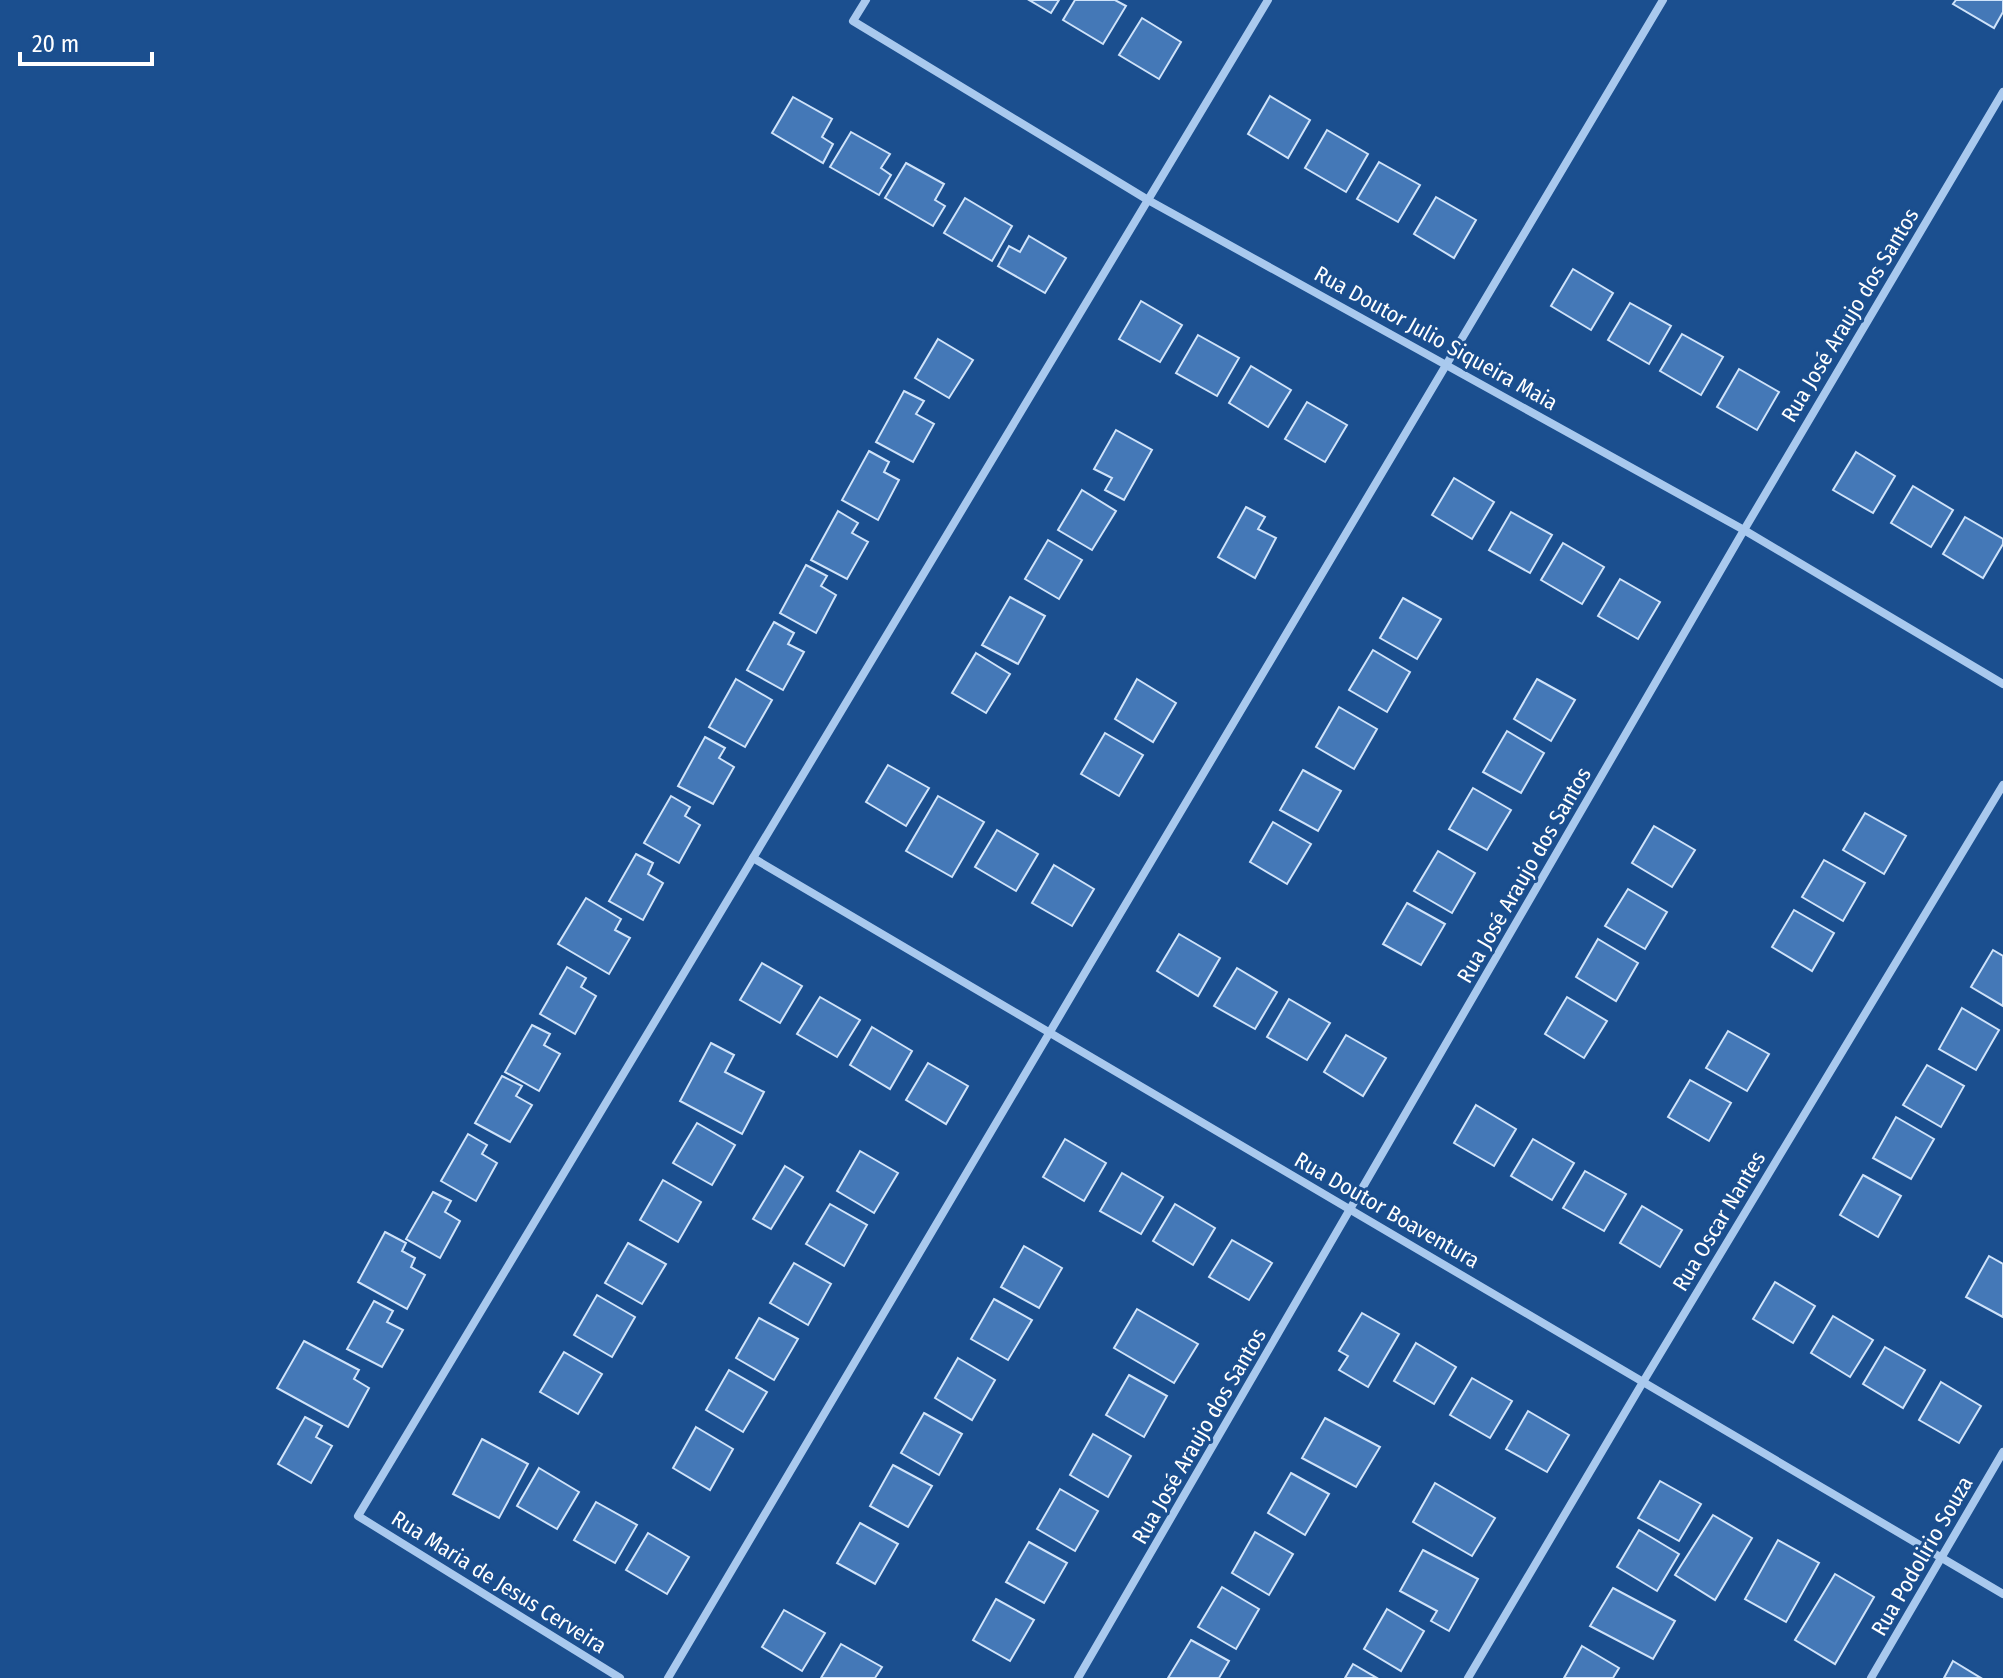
<svg xmlns="http://www.w3.org/2000/svg" width="2003" height="1678" viewBox="0 0 2003 1678" font-family="'Fira Sans Condensed',sans-serif">
  <style>
    .building { fill: #4478b7; stroke: #cfe3fa; stroke-width: 2 }
    .lines { fill: none; stroke-linecap: round; stroke-linejoin: round }
    .street { stroke: #a9c9ee; stroke-width: 8 }
    .labels { text-anchor: middle; dominant-baseline: central; stroke-width: 6; stroke-linejoin: round; paint-order: stroke }
    .street-label { font-size: 22px; fill: #fff; stroke: #1b4f8f }
  </style>
  <rect width="100%" height="100%" fill="#1b4f8f"/>
  <g class="building">
    <path d="M 1029,0 L 1059,0 L 1051,13 Z"/>
    <path d="M 1075,0 L 1115,0 L 1126,6 L 1103,44 L 1063,20 Z"/>
    <path d="M 1956,0 L 2003,0 L 2003,12 L 1994,28 L 1953,4 Z"/>
    <path d="M 1142,18 L 1181,42 L 1159,79 L 1119,55 Z"/>
    <path d="M 1270,96 L 1310,120 L 1288,158 L 1248,134 Z"/>
    <path d="M 793,97 L 832,119 L 822,137 L 833,144 L 823,163 L 772,133 Z"/>
    <path d="M 1327,130 L 1368,154 L 1346,192 L 1305,168 Z"/>
    <path d="M 851,132 L 890,154 L 881,168 L 891,175 L 879,195 L 830,167 Z"/>
    <path d="M 1379,162 L 1420,185 L 1398,222 L 1357,199 Z"/>
    <path d="M 906,163 L 944,184 L 935,200 L 945,206 L 933,226 L 885,198 Z"/>
    <path d="M 1436,197 L 1476,220 L 1454,258 L 1414,234 Z"/>
    <path d="M 965,198 L 1012,226 L 992,261 L 944,233 Z"/>
    <path d="M 1029,236 L 1066,258 L 1045,293 L 998,266 L 1009,246 L 1020,252 Z"/>
    <path d="M 1573,269 L 1613,293 L 1591,330 L 1551,306 Z"/>
    <path d="M 1141,301 L 1182,325 L 1160,362 L 1119,339 Z"/>
    <path d="M 1630,303 L 1671,326 L 1649,364 L 1608,340 Z"/>
    <path d="M 1682,334 L 1723,357 L 1701,395 L 1660,371 Z"/>
    <path d="M 1198,335 L 1239,358 L 1217,396 L 1176,373 Z"/>
    <path d="M 938,339 L 973,360 L 949,398 L 915,378 Z"/>
    <path d="M 1251,366 L 1291,390 L 1268,427 L 1229,403 Z"/>
    <path d="M 1739,369 L 1779,392 L 1757,430 L 1717,407 Z"/>
    <path d="M 904,391 L 924,401 L 916,414 L 934,424 L 913,462 L 876,442 Z"/>
    <path d="M 1307,402 L 1347,425 L 1325,462 L 1285,439 Z"/>
    <path d="M 1116,430 L 1152,450 L 1124,500 L 1105,490 L 1112,478 L 1094,469 Z"/>
    <path d="M 869,451 L 889,462 L 884,472 L 899,480 L 878,520 L 842,500 Z"/>
    <path d="M 1856,452 L 1895,476 L 1873,513 L 1833,490 Z"/>
    <path d="M 1454,478 L 1494,502 L 1472,539 L 1432,515 Z"/>
    <path d="M 1913,486 L 1953,510 L 1931,547 L 1891,523 Z"/>
    <path d="M 1082,490 L 1116,511 L 1092,550 L 1058,530 Z"/>
    <path d="M 1246,507 L 1265,517 L 1258,529 L 1276,538 L 1255,578 L 1218,557 Z"/>
    <path d="M 838,511 L 858,523 L 852,533 L 868,542 L 847,579 L 811,560 Z"/>
    <path d="M 1511,512 L 1552,535 L 1530,573 L 1489,550 Z"/>
    <path d="M 1965,517 L 2003,539 L 2003,544 L 1983,578 L 1943,554 Z"/>
    <path d="M 1048,540 L 1082,560 L 1059,599 L 1025,579 Z"/>
    <path d="M 1563,543 L 1604,567 L 1582,604 L 1541,580 Z"/>
    <path d="M 806,565 L 827,576 L 821,586 L 836,595 L 816,633 L 780,613 Z"/>
    <path d="M 1620,579 L 1660,602 L 1638,639 L 1598,616 Z"/>
    <path d="M 1010,597 L 1045,616 L 1018,664 L 982,645 Z"/>
    <path d="M 1403,598 L 1441,619 L 1417,659 L 1380,638 Z"/>
    <path d="M 774,622 L 794,633 L 788,644 L 804,652 L 783,690 L 747,670 Z"/>
    <path d="M 1373,650 L 1410,672 L 1387,712 L 1349,690 Z"/>
    <path d="M 976,653 L 1010,674 L 986,713 L 952,693 Z"/>
    <path d="M 736,679 L 772,700 L 745,747 L 709,727 Z"/>
    <path d="M 1137,679 L 1176,703 L 1153,742 L 1115,719 Z"/>
    <path d="M 1537,679 L 1575,700 L 1551,741 L 1514,719 Z"/>
    <path d="M 1339,707 L 1377,729 L 1354,769 L 1316,747 Z"/>
    <path d="M 1507,731 L 1544,753 L 1521,793 L 1483,772 Z"/>
    <path d="M 1105,733 L 1143,755 L 1119,796 L 1081,774 Z"/>
    <path d="M 705,737 L 725,748 L 719,758 L 734,767 L 713,804 L 678,786 Z"/>
    <path d="M 888,765 L 929,788 L 906,826 L 866,802 Z"/>
    <path d="M 1303,770 L 1341,791 L 1318,831 L 1280,810 Z"/>
    <path d="M 1473,788 L 1511,810 L 1487,850 L 1449,829 Z"/>
    <path d="M 671,796 L 690,807 L 685,816 L 700,825 L 679,863 L 644,843 Z"/>
    <path d="M 938,796 L 984,822 L 952,877 L 906,851 Z"/>
    <path d="M 1865,813 L 1906,836 L 1884,874 L 1843,850 Z"/>
    <path d="M 1273,822 L 1311,844 L 1287,884 L 1250,862 Z"/>
    <path d="M 1654,826 L 1695,850 L 1672,887 L 1632,863 Z"/>
    <path d="M 997,830 L 1038,854 L 1016,891 L 975,867 Z"/>
    <path d="M 1438,851 L 1475,873 L 1452,913 L 1414,891 Z"/>
    <path d="M 636,854 L 653,863 L 648,874 L 663,883 L 643,920 L 609,901 Z"/>
    <path d="M 1824,860 L 1865,883 L 1843,921 L 1802,897 Z"/>
    <path d="M 1054,865 L 1094,889 L 1072,926 L 1032,903 Z"/>
    <path d="M 1628,889 L 1667,912 L 1645,949 L 1605,926 Z"/>
    <path d="M 586,898 L 621,919 L 615,930 L 630,938 L 609,974 L 558,944 Z"/>
    <path d="M 1407,903 L 1445,924 L 1421,965 L 1383,944 Z"/>
    <path d="M 1794,910 L 1834,933 L 1812,971 L 1772,947 Z"/>
    <path d="M 1179,934 L 1220,958 L 1198,996 L 1157,971 Z"/>
    <path d="M 1598,939 L 1638,963 L 1616,1001 L 1576,977 Z"/>
    <path d="M 1993,950 L 2003,956 L 2003,1006 L 1971,987 Z"/>
    <path d="M 762,963 L 802,986 L 780,1023 L 740,1000 Z"/>
    <path d="M 567,967 L 586,978 L 581,987 L 596,996 L 575,1034 L 540,1014 Z"/>
    <path d="M 1237,968 L 1277,992 L 1255,1029 L 1214,1006 Z"/>
    <path d="M 820,997 L 860,1020 L 837,1057 L 797,1034 Z"/>
    <path d="M 1567,997 L 1607,1021 L 1584,1058 L 1545,1034 Z"/>
    <path d="M 1289,999 L 1330,1023 L 1307,1060 L 1267,1037 Z"/>
    <path d="M 1962,1008 L 1999,1030 L 1976,1070 L 1939,1049 Z"/>
    <path d="M 532,1025 L 550,1034 L 544,1045 L 560,1054 L 539,1091 L 505,1072 Z"/>
    <path d="M 872,1027 L 912,1051 L 890,1089 L 850,1065 Z"/>
    <path d="M 1728,1031 L 1769,1054 L 1747,1091 L 1706,1068 Z"/>
    <path d="M 1346,1035 L 1386,1058 L 1363,1096 L 1324,1072 Z"/>
    <path d="M 711,1043 L 734,1055 L 725,1072 L 764,1092 L 742,1134 L 680,1101 Z"/>
    <path d="M 928,1063 L 968,1086 L 946,1124 L 906,1100 Z"/>
    <path d="M 1927,1065 L 1964,1086 L 1941,1127 L 1903,1105 Z"/>
    <path d="M 502,1076 L 522,1086 L 516,1096 L 532,1105 L 510,1142 L 475,1123 Z"/>
    <path d="M 1690,1080 L 1731,1103 L 1709,1141 L 1668,1117 Z"/>
    <path d="M 1476,1105 L 1516,1129 L 1494,1166 L 1454,1143 Z"/>
    <path d="M 1896,1117 L 1934,1139 L 1911,1179 L 1873,1158 Z"/>
    <path d="M 697,1123 L 735,1145 L 712,1185 L 673,1163 Z"/>
    <path d="M 468,1134 L 487,1145 L 482,1154 L 497,1163 L 476,1201 L 441,1181 Z"/>
    <path d="M 1065,1139 L 1106,1163 L 1084,1201 L 1043,1177 Z"/>
    <path d="M 1533,1139 L 1574,1163 L 1552,1200 L 1511,1176 Z"/>
    <path d="M 860,1151 L 898,1173 L 874,1213 L 837,1191 Z"/>
    <path d="M 785,1166 L 803,1177 L 771,1229 L 753,1219 Z"/>
    <path d="M 1585,1171 L 1626,1194 L 1604,1231 L 1563,1208 Z"/>
    <path d="M 1122,1173 L 1163,1197 L 1141,1234 L 1100,1211 Z"/>
    <path d="M 1863,1175 L 1901,1196 L 1878,1237 L 1840,1215 Z"/>
    <path d="M 663,1180 L 701,1202 L 678,1242 L 640,1220 Z"/>
    <path d="M 433,1192 L 451,1201 L 445,1212 L 460,1221 L 440,1258 L 406,1239 Z"/>
    <path d="M 830,1204 L 867,1225 L 844,1266 L 806,1244 Z"/>
    <path d="M 1175,1204 L 1215,1228 L 1193,1265 L 1153,1241 Z"/>
    <path d="M 1642,1206 L 1682,1230 L 1660,1267 L 1620,1243 Z"/>
    <path d="M 385,1232 L 406,1243 L 402,1251 L 415,1258 L 411,1267 L 425,1275 L 407,1309 L 358,1282 Z"/>
    <path d="M 1232,1240 L 1272,1263 L 1249,1300 L 1209,1277 Z"/>
    <path d="M 628,1243 L 666,1264 L 642,1304 L 605,1283 Z"/>
    <path d="M 1024,1246 L 1062,1268 L 1039,1308 L 1001,1287 Z"/>
    <path d="M 1989,1256 L 2003,1264 L 2003,1317 L 1966,1297 Z"/>
    <path d="M 794,1263 L 831,1284 L 808,1325 L 770,1303 Z"/>
    <path d="M 1775,1282 L 1815,1306 L 1793,1343 L 1753,1319 Z"/>
    <path d="M 597,1295 L 635,1317 L 612,1357 L 574,1335 Z"/>
    <path d="M 994,1299 L 1032,1320 L 1008,1360 L 971,1339 Z"/>
    <path d="M 374,1301 L 393,1311 L 387,1322 L 403,1330 L 382,1367 L 347,1349 Z"/>
    <path d="M 1137,1309 L 1198,1344 L 1174,1383 L 1114,1348 Z"/>
    <path d="M 1362,1313 L 1399,1334 L 1368,1387 L 1339,1370 L 1348,1356 L 1339,1351 Z"/>
    <path d="M 1833,1316 L 1873,1340 L 1850,1377 L 1811,1353 Z"/>
    <path d="M 759,1318 L 798,1339 L 774,1380 L 736,1358 Z"/>
    <path d="M 304,1341 L 359,1370 L 354,1379 L 369,1388 L 348,1427 L 277,1388 Z"/>
    <path d="M 1416,1343 L 1456,1367 L 1434,1404 L 1394,1381 Z"/>
    <path d="M 1885,1347 L 1925,1370 L 1903,1408 L 1863,1384 Z"/>
    <path d="M 564,1352 L 602,1374 L 578,1414 L 540,1392 Z"/>
    <path d="M 958,1358 L 995,1380 L 972,1420 L 935,1398 Z"/>
    <path d="M 729,1370 L 767,1392 L 743,1432 L 706,1410 Z"/>
    <path d="M 1129,1375 L 1167,1396 L 1144,1437 L 1106,1415 Z"/>
    <path d="M 1472,1378 L 1512,1401 L 1490,1438 L 1450,1415 Z"/>
    <path d="M 1941,1382 L 1981,1406 L 1959,1443 L 1919,1420 Z"/>
    <path d="M 1528,1411 L 1569,1435 L 1547,1472 L 1506,1449 Z"/>
    <path d="M 924,1413 L 962,1434 L 939,1475 L 901,1453 Z"/>
    <path d="M 305,1417 L 322,1426 L 316,1437 L 332,1446 L 311,1483 L 278,1464 Z"/>
    <path d="M 1325,1418 L 1380,1447 L 1356,1487 L 1302,1458 Z"/>
    <path d="M 696,1427 L 733,1449 L 710,1490 L 673,1468 Z"/>
    <path d="M 1093,1434 L 1131,1456 L 1108,1497 L 1070,1475 Z"/>
    <path d="M 482,1439 L 528,1464 L 499,1518 L 453,1494 Z"/>
    <path d="M 893,1465 L 932,1486 L 908,1527 L 870,1506 Z"/>
    <path d="M 539,1468 L 579,1492 L 557,1529 L 517,1506 Z"/>
    <path d="M 1291,1473 L 1329,1494 L 1305,1535 L 1268,1513 Z"/>
    <path d="M 1660,1481 L 1701,1504 L 1679,1541 L 1638,1518 Z"/>
    <path d="M 1435,1483 L 1495,1518 L 1472,1556 L 1413,1522 Z"/>
    <path d="M 1060,1489 L 1098,1511 L 1075,1551 L 1037,1529 Z"/>
    <path d="M 596,1502 L 637,1525 L 615,1563 L 574,1540 Z"/>
    <path d="M 1713,1515 L 1752,1538 L 1715,1600 L 1675,1575 Z"/>
    <path d="M 860,1523 L 898,1544 L 875,1584 L 837,1563 Z"/>
    <path d="M 1639,1530 L 1679,1554 L 1657,1591 L 1617,1567 Z"/>
    <path d="M 1255,1532 L 1293,1554 L 1269,1595 L 1232,1573 Z"/>
    <path d="M 648,1533 L 689,1557 L 667,1594 L 626,1570 Z"/>
    <path d="M 1778,1540 L 1819,1563 L 1786,1622 L 1745,1599 Z"/>
    <path d="M 1029,1542 L 1067,1563 L 1044,1603 L 1006,1582 Z"/>
    <path d="M 1423,1550 L 1478,1579 L 1449,1631 L 1431,1621 L 1437,1611 L 1400,1591 Z"/>
    <path d="M 1835,1574 L 1874,1597 L 1835,1664 L 1795,1640 Z"/>
    <path d="M 1222,1587 L 1259,1609 L 1236,1649 L 1198,1627 Z"/>
    <path d="M 1613,1588 L 1675,1621 L 1653,1659 L 1590,1626 Z"/>
    <path d="M 996,1599 L 1034,1620 L 1010,1661 L 973,1640 Z"/>
    <path d="M 1387,1609 L 1424,1631 L 1401,1671 L 1364,1649 Z"/>
    <path d="M 784,1610 L 825,1633 L 802,1671 L 762,1647 Z"/>
    <path d="M 1191,1640 L 1229,1661 L 1219,1678 L 1168,1678 Z"/>
    <path d="M 841,1644 L 882,1667 L 875,1678 L 821,1678 Z"/>
    <path d="M 1582,1646 L 1619,1668 L 1613,1678 L 1564,1678 Z"/>
    <path d="M 1953,1661 L 1981,1678 L 1944,1678 Z"/>
    <path d="M 1353,1664 L 1377,1678 L 1345,1678 Z"/>
  </g>
  <g class="lines">
    <g class="street">
      <path d="M 866,0 L 853,21 L 1148,200 L 1744,530 L 2003,684"/>
      <path d="M 753,858 L 2003,1594"/>
      <path d="M 620,1678 L 358,1516 L 1268,0"/>
      <path d="M 668,1678 C 1000,1119 1328,557 1663,0"/>
      <path d="M 1078,1678 L 1744,530 L 2003,92"/>
      <path d="M 1468,1678 L 1643,1382 L 2003,785"/>
      <path d="M 1871,1678 L 2003,1452"/>
    </g>
  </g>
  <g class="labels">
    <g class="street-label">
      <text transform="translate(1850 315) rotate(-59)">Rua José Araujo dos Santos</text>
      <text transform="translate(1436 338) rotate(29)">Rua Doutor Julio Siqueira Maia</text>
      <text transform="translate(1524 875) rotate(-60)">Rua José Araujo dos Santos</text>
      <text transform="translate(1387 1210) rotate(30)">Rua Doutor Boaventura</text>
      <text transform="translate(1719 1221) rotate(-59)">Rua Oscar Nantes</text>
      <text transform="translate(1199 1436) rotate(-60)">Rua José Araujo dos Santos</text>
      <text transform="translate(1922 1556) rotate(-60)">Rua Podolirio Souza</text>
      <text transform="translate(499 1582) rotate(32)">Rua Maria de Jesus Cerveira</text>
    </g>
  </g>
  <path d="M20 52v12h132v-12" fill="none" stroke="#ffffff" stroke-width="4"/>
  <text x="32" y="52" font-size="24" fill="#ffffff" stroke="#1b4f8f" stroke-width="6" paint-order="stroke">20 m</text>
</svg>
